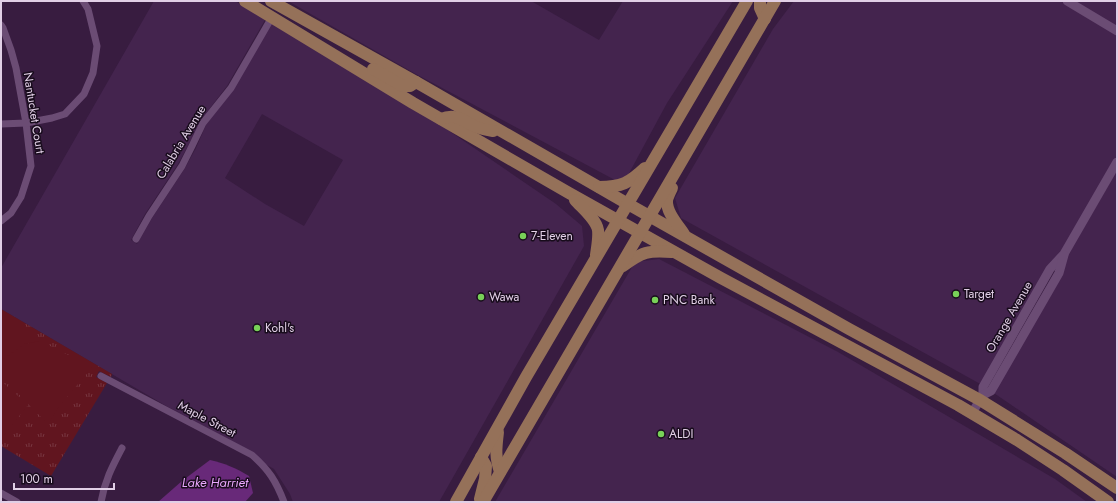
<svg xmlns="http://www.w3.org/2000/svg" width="1118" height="503" viewBox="0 0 1118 503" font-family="Jost,sans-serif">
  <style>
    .built { fill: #44244e; fill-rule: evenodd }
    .park { fill: url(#park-tufts) }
    .garden { fill: #61151f }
    .water { fill: #682979 }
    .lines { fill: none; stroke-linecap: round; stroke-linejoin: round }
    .minor { stroke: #6b4c74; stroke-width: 7 }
    .tertiary { stroke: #6b4c74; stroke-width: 9 }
    .primary { stroke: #957159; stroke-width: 12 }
    .poi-dot { fill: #78d158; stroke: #180c1c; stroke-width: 1.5 }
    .labels { text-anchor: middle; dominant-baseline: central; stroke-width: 3; stroke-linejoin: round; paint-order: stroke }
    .street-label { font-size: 12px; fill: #e1cfe6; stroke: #180c1c }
    .poi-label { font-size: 12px; fill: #e1cfe6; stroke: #180c1c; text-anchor: start }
    .water-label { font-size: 13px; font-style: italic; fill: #eaa7fd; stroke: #180c1c }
  </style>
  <defs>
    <pattern id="park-tufts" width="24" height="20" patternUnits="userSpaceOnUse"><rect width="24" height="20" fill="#61151f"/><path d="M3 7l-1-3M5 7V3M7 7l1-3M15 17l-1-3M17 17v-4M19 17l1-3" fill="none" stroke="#773640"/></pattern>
  </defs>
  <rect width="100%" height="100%" fill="#381c40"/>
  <g class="built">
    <path d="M 154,1 L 235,1 L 266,18 L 227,86 L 200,121 L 189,144 L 178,164 L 145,214 L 131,240 L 137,244 L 152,218 L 185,168 L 196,148 L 206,125 L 272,22 L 417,109 L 556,204 L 582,226 L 584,246 L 439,502 L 293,502 L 290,494 L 274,469 L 267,465 L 254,453 L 168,407 L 1,309 L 1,268 ZM 262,114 L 343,160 L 304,226 L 265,204 L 225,178 Z"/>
    <path d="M 288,1 L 531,1 L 599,40 L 623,1 L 733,1 L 667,103 L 627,177 L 615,180 L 414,73 Z"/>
    <path d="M 794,1 L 1060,1 L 1117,35 L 1117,155 L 984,386 L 681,218 L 675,198 L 773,29 Z"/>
    <path d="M 1074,1 L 1117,1 L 1117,27 Z"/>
    <path d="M 1117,170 L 1117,477 L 991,391 Z"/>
    <path d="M 659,259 L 838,352 L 1055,479 L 1087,502 L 495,502 L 635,262 Z"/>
  </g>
  <path class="park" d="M 1,309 L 112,374 L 111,377 L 99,371 L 96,377 L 107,383 L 51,476 L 1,446 Z"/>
  <g class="garden">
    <path d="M 1,314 L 25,336 L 1,357 Z"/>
    <path d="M 40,341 L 92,367 L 58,408 L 50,421 L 45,421 L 1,376 L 1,361 L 24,344 Z"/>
    <path d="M 1,381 L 28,405 L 1,439 Z"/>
  </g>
  <path class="water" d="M 210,460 C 224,463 236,468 249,476 L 253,493 L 245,502 L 158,502 L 182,481 Z"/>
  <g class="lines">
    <g class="minor">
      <path d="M 1,25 L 3,28 L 11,50 L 16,68 L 26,123 L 31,166 L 21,197 L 11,213 L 1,221"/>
      <path d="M 1,124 L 26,123 L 52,118 L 65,114 L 84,94 L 93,73 L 97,46 L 88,9 L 83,1"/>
      <path d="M 136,239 L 149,216 L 182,166 L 192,146 L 203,123 L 231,88 L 272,17"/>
      <path d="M 101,376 L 252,455 C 269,470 276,481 284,502"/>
      <path d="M 1,493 L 17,502"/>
      <path d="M 101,502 C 105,480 112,467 122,448"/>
    </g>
    <g class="tertiary">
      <path d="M 1067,1 L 1117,31"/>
      <path d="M 983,395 L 983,387 L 1050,269 L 1064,254 L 1117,162"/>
      <path d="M 972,413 L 983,395 L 991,391 L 1059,273 L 1064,255"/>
    </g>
    <g class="primary">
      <path d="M 245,1 L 413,103 L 569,193 L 721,278 L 958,405 L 1017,440 L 1063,470 L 1108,502"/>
      <path d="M 271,1 L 416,82 L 628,204 L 849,329 L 980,400 L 1065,453 L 1117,488"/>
      <path d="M 760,1 L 760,8 L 765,19"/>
      <path d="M 373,69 L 403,86 L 410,86 L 416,82"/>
      <path d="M 441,119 C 455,113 462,120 474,126 C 480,129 487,130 493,131"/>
      <path d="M 599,187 C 622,187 629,183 645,168"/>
      <path d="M 672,188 C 670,192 668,196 667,200 C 666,212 678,225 684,234"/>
      <path d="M 575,200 C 582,208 596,219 598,230 C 599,238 597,247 596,255"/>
      <path d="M 623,266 C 642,252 648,250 672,252"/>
      <path d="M 498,432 C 496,449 495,456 500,472"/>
      <path d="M 480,499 L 485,479 L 486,466 L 481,457"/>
      <path d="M 456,502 L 526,377 L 747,1"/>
      <path d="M 483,502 L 775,1"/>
    </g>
  </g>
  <g class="poi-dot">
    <circle cx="523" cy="236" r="4"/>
    <circle cx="956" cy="294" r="4"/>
    <circle cx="481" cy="297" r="4"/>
    <circle cx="655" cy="300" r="4"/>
    <circle cx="257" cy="328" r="4"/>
    <circle cx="661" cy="434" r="4"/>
  </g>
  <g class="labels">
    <g class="street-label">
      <text transform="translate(34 113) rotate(81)">Nantucket Court</text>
      <text transform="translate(181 142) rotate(-59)">Calabria Avenue</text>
      <text transform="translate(1009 317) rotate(-60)">Orange Avenue</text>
      <text transform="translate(207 419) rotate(28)">Maple Street</text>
    </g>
    <g class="poi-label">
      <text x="531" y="236">7-Eleven</text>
      <text x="964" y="294">Target</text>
      <text x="489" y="297">Wawa</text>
      <text x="663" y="300">PNC Bank</text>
      <text x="265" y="328">Kohl's</text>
      <text x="669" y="434">ALDI</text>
    </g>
    <g class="water-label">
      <text x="215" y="482">Lake Harriet</text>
    </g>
  </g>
  <rect width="1118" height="503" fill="none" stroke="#e1cfe6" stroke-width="4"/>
  <path d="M14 483v6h100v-6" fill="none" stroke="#e1cfe6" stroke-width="2"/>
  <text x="20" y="483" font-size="12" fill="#e1cfe6" stroke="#180c1c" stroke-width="3" paint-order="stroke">100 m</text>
</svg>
